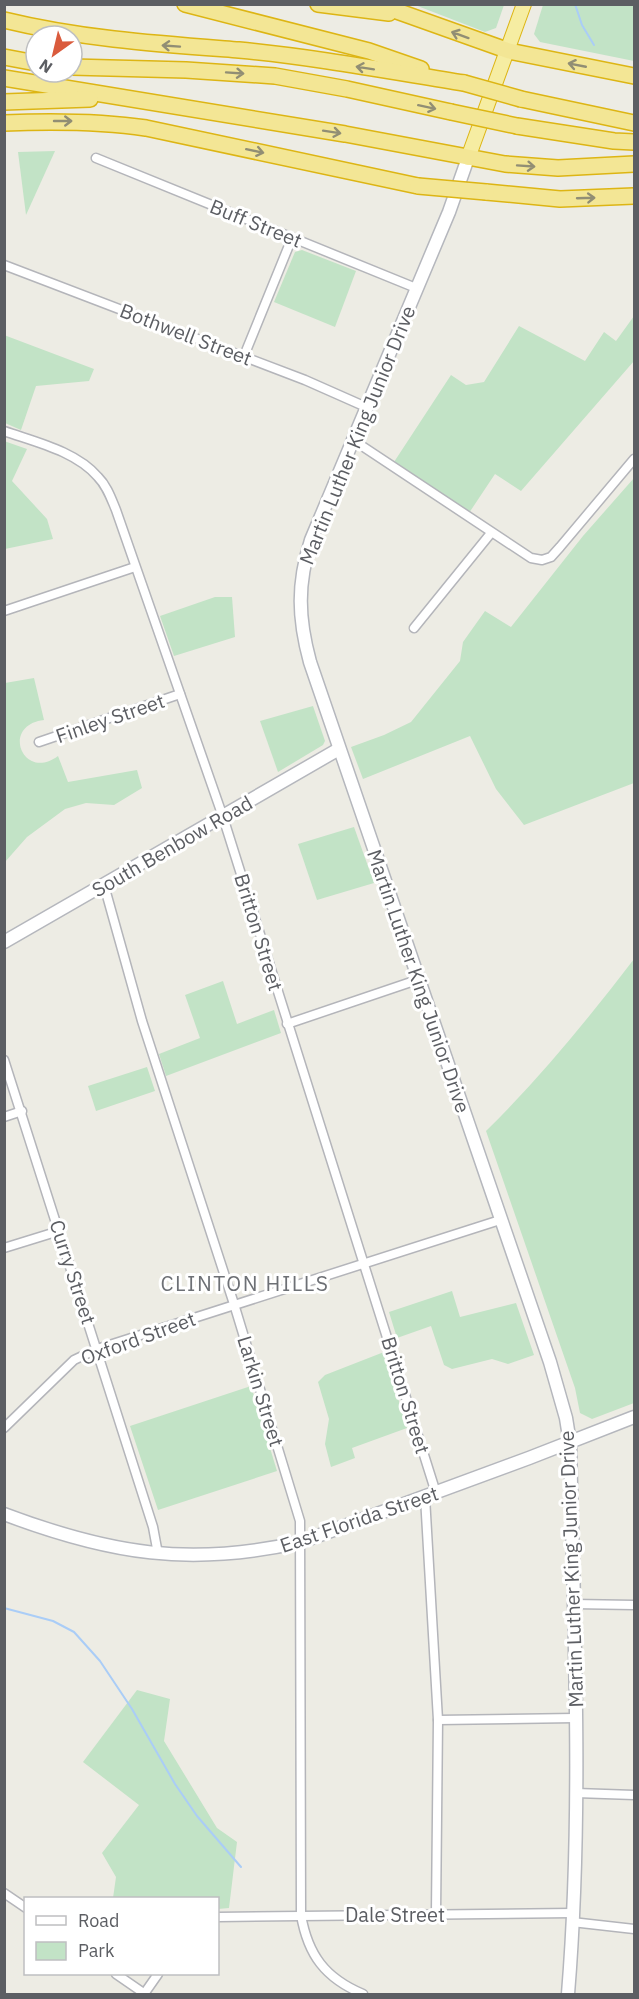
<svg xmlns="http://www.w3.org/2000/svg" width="639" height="1999" viewBox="0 0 639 1999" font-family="'IBM Plex Sans',sans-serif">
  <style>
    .green { fill: #c2e3c6 }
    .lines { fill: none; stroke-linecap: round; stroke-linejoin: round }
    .stream { stroke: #aacdf7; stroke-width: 2 }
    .minor-casing { stroke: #b4b5ba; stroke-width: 11 }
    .secondary-casing { stroke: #b5b7bd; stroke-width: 15 }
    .trunk-casing { stroke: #ddb514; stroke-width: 16 }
    .motorway-casing { stroke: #ddb514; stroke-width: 18 }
    .minor { stroke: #fff; stroke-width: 8 }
    .secondary { stroke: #fff; stroke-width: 12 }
    .trunk { stroke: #f6eda2; stroke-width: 14 }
    .motorway { stroke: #f3e695; stroke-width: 15 }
    .motorway-bridge-casing { stroke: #ddb514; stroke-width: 18; stroke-linecap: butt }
    .motorway-bridge { stroke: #f3e695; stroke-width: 15 }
    .oneway { stroke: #918e74 }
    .labels { text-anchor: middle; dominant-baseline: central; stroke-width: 6; stroke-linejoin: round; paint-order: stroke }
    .street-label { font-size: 20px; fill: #5c5e63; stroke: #fff }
    .neighbourhood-label { font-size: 21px; letter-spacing: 1.5px; fill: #6d7075; stroke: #fff }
  </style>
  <rect width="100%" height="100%" fill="#edece4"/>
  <g class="green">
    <path d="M 415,5 L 504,4 L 504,5 L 496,28 L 485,32 Z"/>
    <path d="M 543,5 L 634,5 L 634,61 L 540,42 L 534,34 Z"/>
    <path d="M 55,151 L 26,215 L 18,152 Z"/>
    <path d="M 302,250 L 356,271 L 335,327 L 274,302 L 295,252 Z"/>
    <path d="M 634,316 L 634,361 L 521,491 L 495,474 L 469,513 L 394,462 L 451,375 L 466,385 L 484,382 L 519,326 L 585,361 L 604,332 L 616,341 Z"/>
    <path d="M 4,335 L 94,369 L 89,381 L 36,386 L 21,430 L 5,423 Z"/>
    <path d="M 4,441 L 27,449 L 12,481 L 47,519 L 53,539 L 5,549 Z"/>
    <path d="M 634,478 L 634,783 L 524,825 L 496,789 L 470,736 L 363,779 L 351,747 L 384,735 L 411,722 L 460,661 L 463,642 L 485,611 L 511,627 L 583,536 Z"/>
    <path d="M 215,597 L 232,597 L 235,637 L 174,656 L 160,616 Z"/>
    <path d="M 34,678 L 44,720 C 0,725 23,782 58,756 L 68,782 L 137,770 L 142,788 L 114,805 L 86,803 L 65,809 L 27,837 L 5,862 L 5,683 Z"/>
    <path d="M 313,706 L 325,741 L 323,745 L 278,772 L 260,721 Z"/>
    <path d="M 354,827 L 374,883 L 317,900 L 298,844 Z"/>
    <path d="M 634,959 L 634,1403 L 592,1419 L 580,1413 L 575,1388 L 486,1131 C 540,1078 588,1019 634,959 Z"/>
    <path d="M 223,981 L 237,1024 L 274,1010 L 281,1033 L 166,1076 L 159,1054 L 200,1038 L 185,995 Z"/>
    <path d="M 147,1067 L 155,1091 L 96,1111 L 88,1086 Z"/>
    <path d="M 452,1291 L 460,1317 L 516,1303 L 534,1355 L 508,1364 L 492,1359 L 452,1369 L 444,1365 L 431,1326 L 397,1338 L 389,1312 Z"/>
    <path d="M 384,1352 L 407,1428 L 352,1448 L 355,1458 L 331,1467 L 325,1444 L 329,1419 L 318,1382 L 325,1375 Z"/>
    <path d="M 251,1386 L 277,1471 L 158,1510 L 130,1426 Z"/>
    <path d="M 137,1690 L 170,1699 L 164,1741 L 217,1828 L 237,1842 L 229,1908 L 218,1909 L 218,1898 L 113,1898 L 116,1877 L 102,1853 L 139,1805 L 83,1762 Z"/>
  </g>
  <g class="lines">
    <g class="stream">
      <path d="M 575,4 L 582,25 L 594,45"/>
      <path d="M 4,1608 L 53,1621 L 74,1632 L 100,1661 L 132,1709 L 175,1784 L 197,1816 L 241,1867"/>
    </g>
    <defs>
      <g id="minor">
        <path d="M 96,158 L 416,288"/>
        <path d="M 4,265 L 305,380 L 366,407"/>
        <path d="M 244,356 L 292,238"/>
        <path d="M 4,431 C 35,442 76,451 98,477 C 107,486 111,498 116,510 L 223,817 L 436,1493"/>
        <path d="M 353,440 L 531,558 L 542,560 L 551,557 L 560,547 L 634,459"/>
        <path d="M 4,611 L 135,567"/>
        <path d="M 414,628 L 491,533"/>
        <path d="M 39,742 L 180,694"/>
        <path d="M 104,885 L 142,1021 L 234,1304 L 300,1521 L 301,1915 C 308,1955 325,1978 363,1994"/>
        <path d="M 287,1024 L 420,979"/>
        <path d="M 4,1060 L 153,1527 L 158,1554"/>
        <path d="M 4,1117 L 22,1111"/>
        <path d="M 4,1248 L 59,1231"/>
        <path d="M 4,1428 L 74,1360 L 97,1349 L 500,1220"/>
        <path d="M 425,1497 L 438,1720 L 436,1913"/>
        <path d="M 573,1604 L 634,1605"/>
        <path d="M 438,1720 L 575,1718"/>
        <path d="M 576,1793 L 634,1795"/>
        <path d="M 4,1893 L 26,1908"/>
        <path d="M 218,1917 L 573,1913"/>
        <path d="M 572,1922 L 634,1929"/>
        <path d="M 116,1974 L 145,1994"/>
        <path d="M 144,1994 L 158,1974"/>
      </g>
      <g id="secondary">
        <path d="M 468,158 L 449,212 L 311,540 C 297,584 298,618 310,662 L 550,1362 L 566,1418 L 570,1443 C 574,1626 583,1811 568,1994"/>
        <path d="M 4,942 L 339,749"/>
        <path d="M 4,1514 C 110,1554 190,1567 301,1542 L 529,1458 L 634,1417"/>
      </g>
      <path id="trunk" d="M 468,158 L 524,4"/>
      <g id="motorway">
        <path d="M 185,4 L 369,51 L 421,69"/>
        <path d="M 318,4 L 389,13"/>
        <path d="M 377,4 L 509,51 L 634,76"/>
        <path d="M 4,20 C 82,39 160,44 239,50 C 314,57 389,71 464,83"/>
        <path d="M 4,57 L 36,63"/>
        <path d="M 72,67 L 186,70 L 275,76 L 347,89 L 451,112"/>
        <path d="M 4,78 L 345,134 L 505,164 L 558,168 L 634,164"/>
        <path d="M 521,99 L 634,123"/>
        <path d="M 4,102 L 90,99"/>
        <path d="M 4,123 C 52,121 98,121 146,128 L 418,186"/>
        <path d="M 517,126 L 614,141 L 634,142"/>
        <path d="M 486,192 L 560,199 L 634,196"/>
      </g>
    </defs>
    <use href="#minor" class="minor-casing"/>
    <use href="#secondary" class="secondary-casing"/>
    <use href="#trunk" class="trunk-casing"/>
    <use href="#motorway" class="motorway-casing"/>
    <use href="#minor" class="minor"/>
    <use href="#secondary" class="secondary"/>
    <use href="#trunk" class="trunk"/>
    <use href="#motorway" class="motorway"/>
    <defs>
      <g id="motorway-bridge">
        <path d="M 464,83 L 521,99"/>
        <path d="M 451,112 L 517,126"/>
        <path d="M 418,186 L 486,192"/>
      </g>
    </defs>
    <use href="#motorway-bridge" class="motorway-bridge-casing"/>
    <use href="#motorway-bridge" class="motorway-bridge"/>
  </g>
  <defs><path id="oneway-shaft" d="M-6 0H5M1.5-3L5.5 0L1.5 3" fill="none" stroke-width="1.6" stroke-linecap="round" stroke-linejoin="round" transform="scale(1.5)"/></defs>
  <g class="oneway">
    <use href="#oneway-shaft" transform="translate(460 35) rotate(-160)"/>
    <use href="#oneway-shaft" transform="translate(171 46) rotate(-176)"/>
    <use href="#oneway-shaft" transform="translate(577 65) rotate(-169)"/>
    <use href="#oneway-shaft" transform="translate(365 68) rotate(-171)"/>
    <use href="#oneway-shaft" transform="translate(235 73) rotate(4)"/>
    <use href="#oneway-shaft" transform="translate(427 107) rotate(12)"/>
    <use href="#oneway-shaft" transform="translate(63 121)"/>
    <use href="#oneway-shaft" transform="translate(332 132) rotate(9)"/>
    <use href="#oneway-shaft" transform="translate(255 151) rotate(12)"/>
    <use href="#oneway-shaft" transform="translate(526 166) rotate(4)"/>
    <use href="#oneway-shaft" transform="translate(586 198) rotate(-2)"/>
  </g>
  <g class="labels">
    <g class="street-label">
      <text transform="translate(256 223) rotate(22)">Buff Street</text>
      <text transform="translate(186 334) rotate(21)">Bothwell Street</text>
      <text transform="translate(357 435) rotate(-68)">Martin Luther King Junior Drive</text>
      <text transform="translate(110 718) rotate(-19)">Finley Street</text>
      <text transform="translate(172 846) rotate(-30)">South Benbow Road</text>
      <text transform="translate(259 932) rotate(73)">Britton Street</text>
      <text transform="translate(419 981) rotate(71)">Martin Luther King Junior Drive</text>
      <text transform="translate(73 1272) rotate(72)">Curry Street</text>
      <text transform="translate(138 1338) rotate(-20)">Oxford Street</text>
      <text transform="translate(261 1391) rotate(73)">Larkin Street</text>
      <text transform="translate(406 1395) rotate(73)">Britton Street</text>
      <text transform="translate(359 1519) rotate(-19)">East Florida Street</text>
      <text transform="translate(571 1569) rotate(-92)">Martin Luther King Junior Drive</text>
      <text x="395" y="1914">Dale Street</text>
    </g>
    <g class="neighbourhood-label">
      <text x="245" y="1283">CLINTON HILLS</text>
    </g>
  </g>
  <rect width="639" height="1999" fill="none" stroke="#5c5e63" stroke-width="12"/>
  <rect x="24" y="1897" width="195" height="78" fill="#ffffff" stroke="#bebfc1" stroke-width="1.5"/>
  <rect x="36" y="1916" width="30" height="9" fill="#ffffff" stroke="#bebfc1" stroke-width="1.5"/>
  <text x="78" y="1927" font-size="18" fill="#5c5e63">Road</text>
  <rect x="36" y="1942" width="30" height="18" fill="#c2e3c6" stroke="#bebfc1" stroke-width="1.5"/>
  <text x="78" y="1957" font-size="18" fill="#5c5e63">Park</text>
  <g transform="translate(54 54) rotate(214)"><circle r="28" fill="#ffffff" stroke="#bebfc1" stroke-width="1.5"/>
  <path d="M0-4.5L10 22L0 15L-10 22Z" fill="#da5b3d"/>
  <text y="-9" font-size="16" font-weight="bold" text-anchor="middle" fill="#5c5e63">N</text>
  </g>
</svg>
